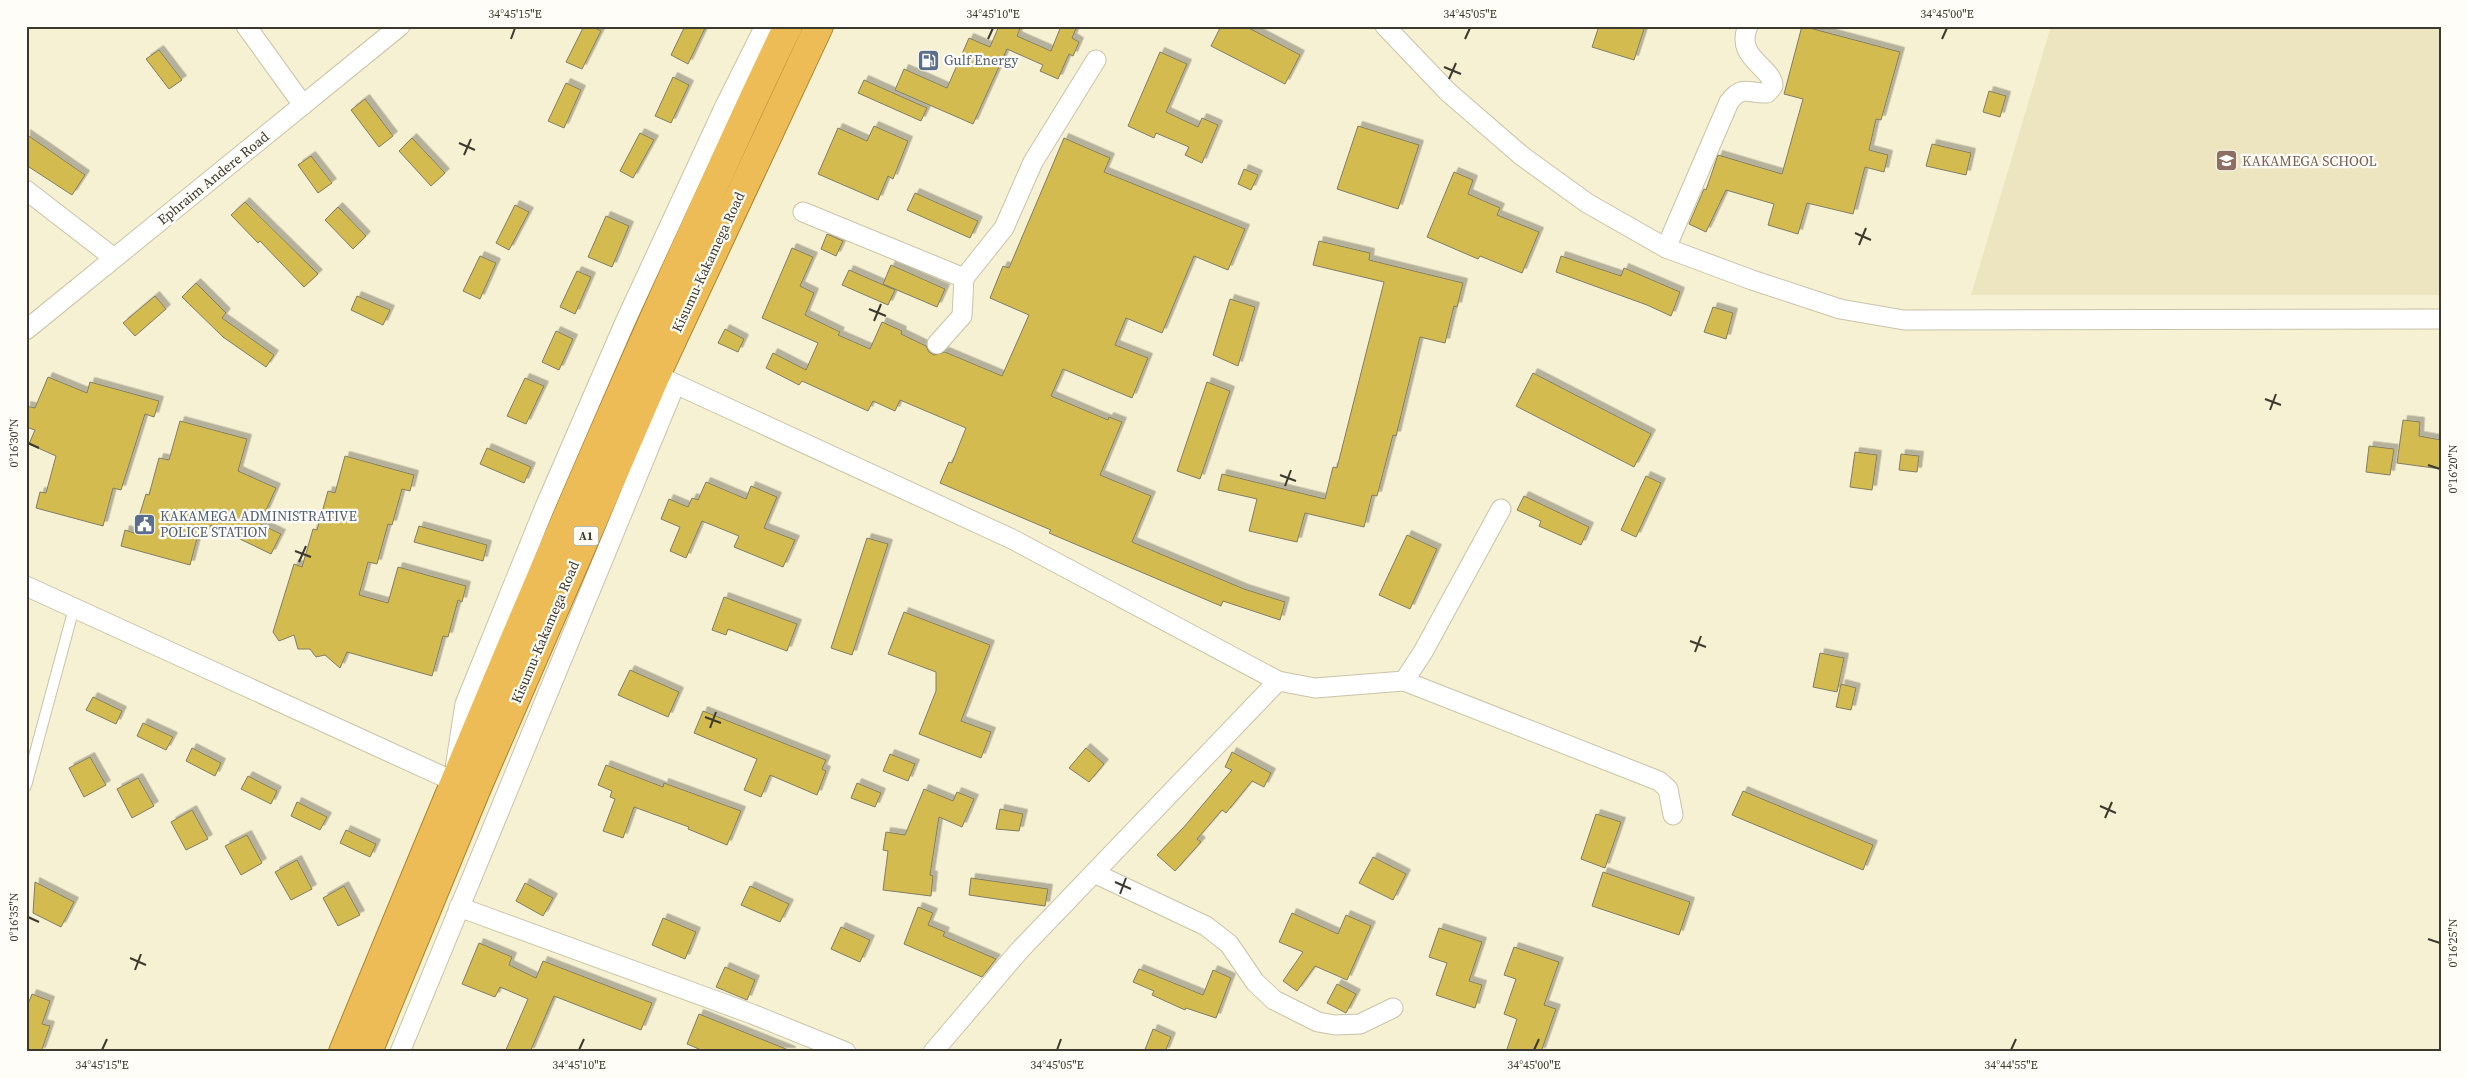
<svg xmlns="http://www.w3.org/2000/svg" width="2467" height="1078" viewBox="0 0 2467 1078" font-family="'Source Serif 4',serif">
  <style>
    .built { fill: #ede5c0 }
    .building { fill: #d3bb4f; stroke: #827d63; filter: url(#shadow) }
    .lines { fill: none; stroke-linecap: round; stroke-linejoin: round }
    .service-casing { stroke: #c9c3a7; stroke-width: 12 }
    .minor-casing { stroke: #c9c3a7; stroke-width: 21 }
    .trunk-casing { stroke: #ac832d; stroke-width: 30 }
    .service { stroke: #fff; stroke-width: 10 }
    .minor { stroke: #fff; stroke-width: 19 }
    .trunk { stroke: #eebc57; stroke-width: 28 }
    .ticks { fill: none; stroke: #3c392e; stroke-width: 2 }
    .labels { text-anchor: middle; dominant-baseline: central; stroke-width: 4.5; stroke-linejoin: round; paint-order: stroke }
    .shield { fill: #fffdf8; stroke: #76746b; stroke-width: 1 }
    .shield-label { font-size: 12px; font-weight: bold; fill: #3c392e }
    .service-label { font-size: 14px; fill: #4e5e75; stroke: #fffdf8; text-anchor: start }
    .education-label { font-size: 14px; fill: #785e54; stroke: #fffdf8; text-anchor: start }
    .street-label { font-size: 14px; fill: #3c392e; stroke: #fffdf8 }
    .neatline { fill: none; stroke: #3c392e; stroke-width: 2 }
    .ticks-label { font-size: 12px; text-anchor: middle; fill: #3c392e }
  </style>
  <defs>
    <filter id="shadow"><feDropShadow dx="4.5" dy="-4.5" stdDeviation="0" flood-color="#0004"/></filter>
  </defs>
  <rect width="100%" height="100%" fill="#f7f1d4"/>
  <path class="built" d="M 2051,26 L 2441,26 L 2441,295 L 1971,295 Z"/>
  <g class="building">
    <path d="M 584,26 L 591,26 L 601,31 L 582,69 L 566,62 Z"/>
    <path d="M 685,26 L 706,26 L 688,64 L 671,55 Z"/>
    <path d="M 999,26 L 1021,26 L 1017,36 L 1051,51 L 1061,26 L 1077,26 L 1072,38 L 1079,42 L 1073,56 L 1069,54 L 1058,79 L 1040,71 L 1043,65 L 1007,49 L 973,124 L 895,90 L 904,69 L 947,88 L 969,38 L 990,47 Z"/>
    <path d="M 1221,26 L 1245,26 L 1300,55 L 1285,84 L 1211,46 Z"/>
    <path d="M 1599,26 L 1645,26 L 1634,60 L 1592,47 Z"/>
    <path d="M 1802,26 L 1900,52 L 1881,120 L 1876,119 L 1869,150 L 1888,155 L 1884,172 L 1865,167 L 1853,214 L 1807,203 L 1798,234 L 1768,225 L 1774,204 L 1726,190 L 1706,232 L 1689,224 L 1704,189 L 1706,190 L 1718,155 L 1782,174 L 1803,99 L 1784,94 Z"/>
    <path d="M 159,50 L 182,80 L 169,89 L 146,59 Z"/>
    <path d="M 1160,52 L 1187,64 L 1166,112 L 1198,127 L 1202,118 L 1218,125 L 1202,163 L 1185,155 L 1189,147 L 1156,133 L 1154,138 L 1128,126 Z"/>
    <path d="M 673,77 L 689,85 L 671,123 L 655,116 Z"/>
    <path d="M 864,80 L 927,108 L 921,121 L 858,93 Z"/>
    <path d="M 566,83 L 581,90 L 564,128 L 548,121 Z"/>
    <path d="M 1989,91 L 2006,96 L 2000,117 L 1983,112 Z"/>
    <path d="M 365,99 L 393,136 L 379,147 L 351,110 Z"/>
    <path d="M 874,126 L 908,141 L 893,179 L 888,176 L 878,200 L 818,174 L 838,128 L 867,141 Z"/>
    <path d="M 1358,126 L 1419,145 L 1398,209 L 1337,189 Z"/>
    <path d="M 640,133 L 654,140 L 633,178 L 620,171 Z"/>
    <path d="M 26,134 L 85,175 L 72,195 L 26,165 Z"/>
    <path d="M 412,138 L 445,173 L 431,186 L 399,151 Z"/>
    <path d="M 1064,138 L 1110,158 L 1104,172 L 1245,229 L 1228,270 L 1194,256 L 1162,333 L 1126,318 L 1115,345 L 1148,358 L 1132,398 L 1063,369 L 1051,396 L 1108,420 L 1109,417 L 1122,422 L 1100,475 L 1151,496 L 1132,542 L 1244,589 L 1285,602 L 1280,620 L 1223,601 L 1221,606 L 1049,533 L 1051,530 L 940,483 L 949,462 L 952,463 L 966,428 L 900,400 L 895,411 L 873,401 L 868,411 L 802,381 L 799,385 L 766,368 L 773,353 L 806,370 L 818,343 L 762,318 L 792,248 L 813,257 L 800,286 L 814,293 L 805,315 L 840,332 L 838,335 L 870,349 L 882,322 L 902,331 L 901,334 L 926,346 L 929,352 L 934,355 L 945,352 L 1002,376 L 1029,315 L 990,298 L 1003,266 L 1009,268 Z"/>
    <path d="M 1932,144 L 1971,153 L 1966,175 L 1926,166 Z"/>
    <path d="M 311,156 L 332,183 L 318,193 L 298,165 Z"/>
    <path d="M 1244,169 L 1258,175 L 1251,190 L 1238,184 Z"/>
    <path d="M 1454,172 L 1473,180 L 1468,194 L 1500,208 L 1497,215 L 1539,232 L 1522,273 L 1480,256 L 1478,259 L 1427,237 Z"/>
    <path d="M 915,193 L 978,221 L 970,238 L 907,210 Z"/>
    <path d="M 245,202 L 318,274 L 304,287 L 260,241 L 258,243 L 231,215 Z"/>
    <path d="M 515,205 L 529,212 L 509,250 L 496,243 Z"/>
    <path d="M 338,207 L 366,236 L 353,249 L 325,220 Z"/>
    <path d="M 606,216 L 629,226 L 612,267 L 588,257 Z"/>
    <path d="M 827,234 L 843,241 L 836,256 L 821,249 Z"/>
    <path d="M 1319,241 L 1370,253 L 1369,260 L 1463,283 L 1457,307 L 1454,306 L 1445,343 L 1420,337 L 1396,436 L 1393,435 L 1377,496 L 1372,495 L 1364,527 L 1305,513 L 1297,542 L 1249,531 L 1257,499 L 1218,490 L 1222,474 L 1325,499 L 1333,467 L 1337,468 L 1384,282 L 1313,265 Z"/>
    <path d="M 480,256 L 496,263 L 480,299 L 463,291 Z"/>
    <path d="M 1561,256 L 1621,276 L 1624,268 L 1680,292 L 1671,316 L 1647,305 L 1556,272 Z"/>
    <path d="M 891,265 L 945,289 L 937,307 L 883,284 Z"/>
    <path d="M 849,270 L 895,290 L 888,305 L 842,285 Z"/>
    <path d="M 577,271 L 591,277 L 575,314 L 560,307 Z"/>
    <path d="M 196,283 L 226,313 L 222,318 L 274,355 L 266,367 L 223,337 L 182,297 Z"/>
    <path d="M 155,296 L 166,309 L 135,336 L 123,323 Z"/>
    <path d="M 357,296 L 390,310 L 383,325 L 351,310 Z"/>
    <path d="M 1230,299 L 1255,307 L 1238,366 L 1213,355 Z"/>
    <path d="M 1713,307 L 1733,313 L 1726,339 L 1704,332 Z"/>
    <path d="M 725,329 L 744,339 L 738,352 L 718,343 Z"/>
    <path d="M 556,331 L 573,339 L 559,370 L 542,362 Z"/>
    <path d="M 1533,373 L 1651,434 L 1634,467 L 1516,406 Z"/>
    <path d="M 48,377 L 87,393 L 90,382 L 159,401 L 154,417 L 145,414 L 121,490 L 113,488 L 103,526 L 36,508 L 40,492 L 46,493 L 56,456 L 29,444 L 35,430 L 26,427 L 26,406 L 35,408 Z"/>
    <path d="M 525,378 L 544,386 L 526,424 L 507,416 Z"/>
    <path d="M 1207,382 L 1230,391 L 1200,479 L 1177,471 Z"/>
    <path d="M 2403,420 L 2420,422 L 2419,436 L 2441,440 L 2441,469 L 2397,463 Z"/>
    <path d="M 180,421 L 247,439 L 238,471 L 276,488 L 260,524 L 281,534 L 271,554 L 211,525 L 210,529 L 200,527 L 190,565 L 121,546 L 125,530 L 134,533 L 146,494 L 149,495 L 159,458 L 169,460 Z"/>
    <path d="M 2369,446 L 2394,449 L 2390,475 L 2366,472 Z"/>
    <path d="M 487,448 L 531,467 L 524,483 L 480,464 Z"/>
    <path d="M 1855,452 L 1877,455 L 1872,490 L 1850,487 Z"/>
    <path d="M 1901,454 L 1919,456 L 1917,472 L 1899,470 Z"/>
    <path d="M 345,456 L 414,475 L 410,491 L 402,489 L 392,525 L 388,524 L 377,564 L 368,562 L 359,595 L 388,603 L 398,567 L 466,586 L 462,602 L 458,600 L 448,637 L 443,636 L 432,676 L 347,652 L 340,668 L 325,655 L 316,657 L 310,649 L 298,649 L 294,635 L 279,641 L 273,632 L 294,564 L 302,567 L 313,529 L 317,530 L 328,491 L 335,493 Z"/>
    <path d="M 1646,476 L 1661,483 L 1636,537 L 1621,530 Z"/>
    <path d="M 706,482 L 746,499 L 751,486 L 777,497 L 764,528 L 795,540 L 783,567 L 734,547 L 739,536 L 702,521 L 686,558 L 670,551 L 680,527 L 661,519 L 669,499 L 688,507 L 692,498 L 698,500 Z"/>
    <path d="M 1524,496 L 1589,527 L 1581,545 L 1539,526 L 1541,521 L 1517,510 Z"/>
    <path d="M 419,526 L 487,545 L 483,561 L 414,542 Z"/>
    <path d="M 1407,535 L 1437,549 L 1410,609 L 1379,595 Z"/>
    <path d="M 867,538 L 888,544 L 852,655 L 831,648 Z"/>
    <path d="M 724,597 L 797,624 L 787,651 L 728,629 L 726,635 L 712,630 Z"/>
    <path d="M 904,612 L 990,645 L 961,721 L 991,732 L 981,758 L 919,734 L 936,691 L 936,672 L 888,654 Z"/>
    <path d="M 1820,653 L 1844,658 L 1837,692 L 1813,687 Z"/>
    <path d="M 630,670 L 679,692 L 668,717 L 618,695 Z"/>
    <path d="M 1841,684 L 1856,688 L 1851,710 L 1836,707 Z"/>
    <path d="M 93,697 L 122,711 L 116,724 L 86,710 Z"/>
    <path d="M 703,711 L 826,760 L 822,769 L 826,771 L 817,795 L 770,775 L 761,797 L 744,790 L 757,759 L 694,733 Z"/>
    <path d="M 143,723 L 173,737 L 166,750 L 137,736 Z"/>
    <path d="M 192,748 L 221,763 L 215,776 L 186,761 Z"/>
    <path d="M 1086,748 L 1104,764 L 1089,782 L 1069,768 Z"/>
    <path d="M 1232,752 L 1271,773 L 1264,787 L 1252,781 L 1226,813 L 1222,810 L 1197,839 L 1201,842 L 1175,871 L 1157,855 L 1184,827 L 1232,770 L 1225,767 Z"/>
    <path d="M 890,754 L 915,764 L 908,781 L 883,771 Z"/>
    <path d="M 90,757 L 106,785 L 84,797 L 69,768 Z"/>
    <path d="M 606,765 L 663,787 L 664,783 L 741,811 L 727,845 L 688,829 L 689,827 L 634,807 L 623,838 L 603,831 L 615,799 L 610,797 L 612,791 L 598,785 Z"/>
    <path d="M 248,776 L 277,791 L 271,804 L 241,789 Z"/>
    <path d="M 138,778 L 154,806 L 132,818 L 117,789 Z"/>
    <path d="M 857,783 L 881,793 L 875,807 L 851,798 Z"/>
    <path d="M 924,789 L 953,801 L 957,792 L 974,799 L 962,827 L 939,817 L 930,875 L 933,876 L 931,896 L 883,890 L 888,851 L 883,850 L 886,832 L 905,835 Z"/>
    <path d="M 1743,791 L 1873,845 L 1863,870 L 1732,815 Z"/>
    <path d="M 297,802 L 327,817 L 320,830 L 291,816 Z"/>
    <path d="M 1000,809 L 1023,814 L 1019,831 L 996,829 Z"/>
    <path d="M 192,810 L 208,839 L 186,850 L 171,822 Z"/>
    <path d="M 1596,814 L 1621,822 L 1605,868 L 1581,859 Z"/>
    <path d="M 346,830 L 376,844 L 370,857 L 340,843 Z"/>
    <path d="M 247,835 L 262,863 L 241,875 L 225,846 Z"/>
    <path d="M 1373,857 L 1406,874 L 1393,900 L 1359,883 Z"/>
    <path d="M 297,860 L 312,889 L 291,900 L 275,872 Z"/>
    <path d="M 1603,872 L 1690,902 L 1679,935 L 1592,906 Z"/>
    <path d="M 971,878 L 1048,889 L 1045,906 L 969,895 Z"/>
    <path d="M 35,882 L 74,902 L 61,927 L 33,913 Z"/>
    <path d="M 525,883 L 553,898 L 543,916 L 516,901 Z"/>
    <path d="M 344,886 L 360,915 L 338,926 L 323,898 Z"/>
    <path d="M 750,886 L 789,904 L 780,922 L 741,905 Z"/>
    <path d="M 918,907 L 933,913 L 928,925 L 945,932 L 943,936 L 996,959 L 982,977 L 904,944 Z"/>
    <path d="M 1292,913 L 1338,934 L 1346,915 L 1371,926 L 1347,980 L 1315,966 L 1297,991 L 1283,981 L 1303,952 L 1279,942 Z"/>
    <path d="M 663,918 L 696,932 L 685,959 L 652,945 Z"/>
    <path d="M 841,927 L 870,940 L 860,962 L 831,949 Z"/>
    <path d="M 1439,928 L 1482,942 L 1469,981 L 1482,985 L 1475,1008 L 1436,995 L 1447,963 L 1429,957 Z"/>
    <path d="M 479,943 L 512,957 L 509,965 L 536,978 L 543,961 L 652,1003 L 641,1030 L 554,996 L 530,1052 L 505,1052 L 528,999 L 500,987 L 495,997 L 462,984 Z"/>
    <path d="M 1514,947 L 1559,962 L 1544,1005 L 1556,1009 L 1541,1052 L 1506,1052 L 1517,1019 L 1504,1014 L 1516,979 L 1504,975 Z"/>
    <path d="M 725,967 L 755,980 L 747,1000 L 716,987 Z"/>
    <path d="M 1139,969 L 1203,995 L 1213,970 L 1231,978 L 1216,1018 L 1186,1008 L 1185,1010 L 1152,995 L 1154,991 L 1133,982 Z"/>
    <path d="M 1337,984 L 1356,994 L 1346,1013 L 1327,1003 Z"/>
    <path d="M 32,994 L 50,1001 L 42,1024 L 50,1026 L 41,1052 L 26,1052 L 26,1009 Z"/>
    <path d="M 699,1014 L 791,1051 L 791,1052 L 706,1052 L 687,1044 Z"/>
    <path d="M 1153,1029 L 1171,1037 L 1165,1052 L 1144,1052 Z"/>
  </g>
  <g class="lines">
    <defs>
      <path id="service" d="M 26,786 L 74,608"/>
      <g id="minor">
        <path d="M 246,26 L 303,105"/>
        <path d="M 1385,26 L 1448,92 L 1522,156 L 1587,203 L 1666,248 L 1752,280 L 1840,309 L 1904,320 L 2441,319"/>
        <path d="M 26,190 L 114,258"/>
        <path d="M 803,212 L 964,278 L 1004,228 L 1033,162 L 1096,60"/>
        <path d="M 1666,248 L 1729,102 C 1743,84 1748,94 1767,93 L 1773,86 C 1773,67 1734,58 1748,26"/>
        <path d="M 26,330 L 400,26"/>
        <path d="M 937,344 L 962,316 L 964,278"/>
        <path d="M 656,375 L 1012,539 L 1278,681 L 1315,688 L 1404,681 L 1659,781 L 1668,789 L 1673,815"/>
        <path d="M 26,586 L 453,781 L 465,704 L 544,509 L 625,322 L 724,108 L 765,26"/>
        <path d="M 1404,681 L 1423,652 L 1501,509"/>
        <path d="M 1094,873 L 1206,926 L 1229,944 L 1255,982 L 1274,1000 L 1318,1022 L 1335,1025 L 1360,1024 L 1393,1008"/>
        <path d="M 459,907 L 752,1014 L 846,1052"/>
        <path d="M 400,1052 L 675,385"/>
        <path d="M 933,1052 L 1019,951 L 1278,681"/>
      </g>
      <g id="trunk">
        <path d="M 343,1052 C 453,785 563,519 682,256 C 717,179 751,102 788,26"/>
        <path d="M 368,1052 L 476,790 L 656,375 L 819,26"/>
      </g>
    </defs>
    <use href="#service" class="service-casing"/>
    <use href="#minor" class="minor-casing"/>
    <use href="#trunk" class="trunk-casing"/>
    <use href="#service" class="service"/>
    <use href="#minor" class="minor"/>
    <use href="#trunk" class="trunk"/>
  </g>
  <path class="ticks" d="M 511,39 L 515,28M 988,39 L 993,28M 1465,39 L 1470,28M 1942,39 L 1947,28M 1444,67 L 1461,74M 1449,79 L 1456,63M 459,143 L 475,150M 464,155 L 471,139M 1855,233 L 1871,240M 1859,245 L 1866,228M 869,309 L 886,316M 874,321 L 881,304M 2265,399 L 2281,405M 2270,410 L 2276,394M 28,443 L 39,448M 2428,465 L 2440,469M 1280,475 L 1296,481M 1285,486 L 1291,470M 295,551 L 311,557M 299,562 L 306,546M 1690,641 L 1706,647M 1695,652 L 1701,636M 705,717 L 721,723M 710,728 L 716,712M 2100,806 L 2116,813M 2105,818 L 2112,802M 1115,882 L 1131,889M 1120,894 L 1126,878M 28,917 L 39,922M 2428,939 L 2440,943M 130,958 L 146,965M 135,970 L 141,954M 102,1050 L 107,1039M 579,1050 L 584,1039M 1057,1050 L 1061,1039M 1534,1050 L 1539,1039M 2011,1050 L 2016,1039"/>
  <defs>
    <symbol id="fuel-square" viewBox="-11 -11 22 22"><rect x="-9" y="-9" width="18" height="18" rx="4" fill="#5c6f8a" stroke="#fffdf8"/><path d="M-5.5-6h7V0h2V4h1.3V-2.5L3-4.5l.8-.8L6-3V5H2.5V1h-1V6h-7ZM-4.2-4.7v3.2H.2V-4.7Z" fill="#fff"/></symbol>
    <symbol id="school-square" viewBox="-11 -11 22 22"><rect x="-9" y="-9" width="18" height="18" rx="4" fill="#8d6e63" stroke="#fffdf8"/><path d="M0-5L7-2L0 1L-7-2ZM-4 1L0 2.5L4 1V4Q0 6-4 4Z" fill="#fff"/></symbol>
    <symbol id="civic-square" viewBox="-11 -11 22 22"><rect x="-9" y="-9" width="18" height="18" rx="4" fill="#5c6f8a" stroke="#fffdf8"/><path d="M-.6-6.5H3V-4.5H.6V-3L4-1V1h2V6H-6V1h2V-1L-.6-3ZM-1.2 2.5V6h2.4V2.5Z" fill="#fff"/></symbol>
  </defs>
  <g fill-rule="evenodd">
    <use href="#fuel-square" x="916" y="48" width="25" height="25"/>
    <use href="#school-square" x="2214" y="148" width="25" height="25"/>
    <use href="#civic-square" x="132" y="512" width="25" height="25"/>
  </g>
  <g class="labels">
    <rect class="shield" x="573.5" y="526.5" width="25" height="19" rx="4"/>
    <g class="shield-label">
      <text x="586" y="536">A1</text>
    </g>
    <g class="service-label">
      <text x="944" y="60">Gulf Energy</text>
      <text x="160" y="516">KAKAMEGA ADMINISTRATIVE<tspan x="160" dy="16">POLICE STATION</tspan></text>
    </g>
    <g class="education-label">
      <text x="2242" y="161">KAKAMEGA SCHOOL</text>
    </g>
    <g class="street-label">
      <text transform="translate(213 178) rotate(-39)">Ephraim Andere Road</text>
      <text transform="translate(708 262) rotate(-65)">Kisumu-Kakamega Road</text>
      <text transform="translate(545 632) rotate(-67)">Kisumu-Kakamega Road</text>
    </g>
  </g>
  <rect width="2467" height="1078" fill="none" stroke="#fffdf8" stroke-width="55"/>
  <rect x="28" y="28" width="2412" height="1022" class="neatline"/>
  <g class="ticks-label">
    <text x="515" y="18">34°45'15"E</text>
    <text x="993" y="18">34°45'10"E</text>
    <text x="1470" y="18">34°45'05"E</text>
    <text x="1947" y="18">34°45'00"E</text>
    <text transform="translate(14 443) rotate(-90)" y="4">0°16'30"N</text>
    <text transform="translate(2453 469) rotate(-90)" y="4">0°16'20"N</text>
    <text transform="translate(14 917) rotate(-90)" y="4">0°16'35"N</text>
    <text transform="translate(2453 943) rotate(-90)" y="4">0°16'25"N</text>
    <text x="102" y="1069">34°45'15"E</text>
    <text x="579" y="1069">34°45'10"E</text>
    <text x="1057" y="1069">34°45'05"E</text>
    <text x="1534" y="1069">34°45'00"E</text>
    <text x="2011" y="1069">34°44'55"E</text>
  </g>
</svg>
